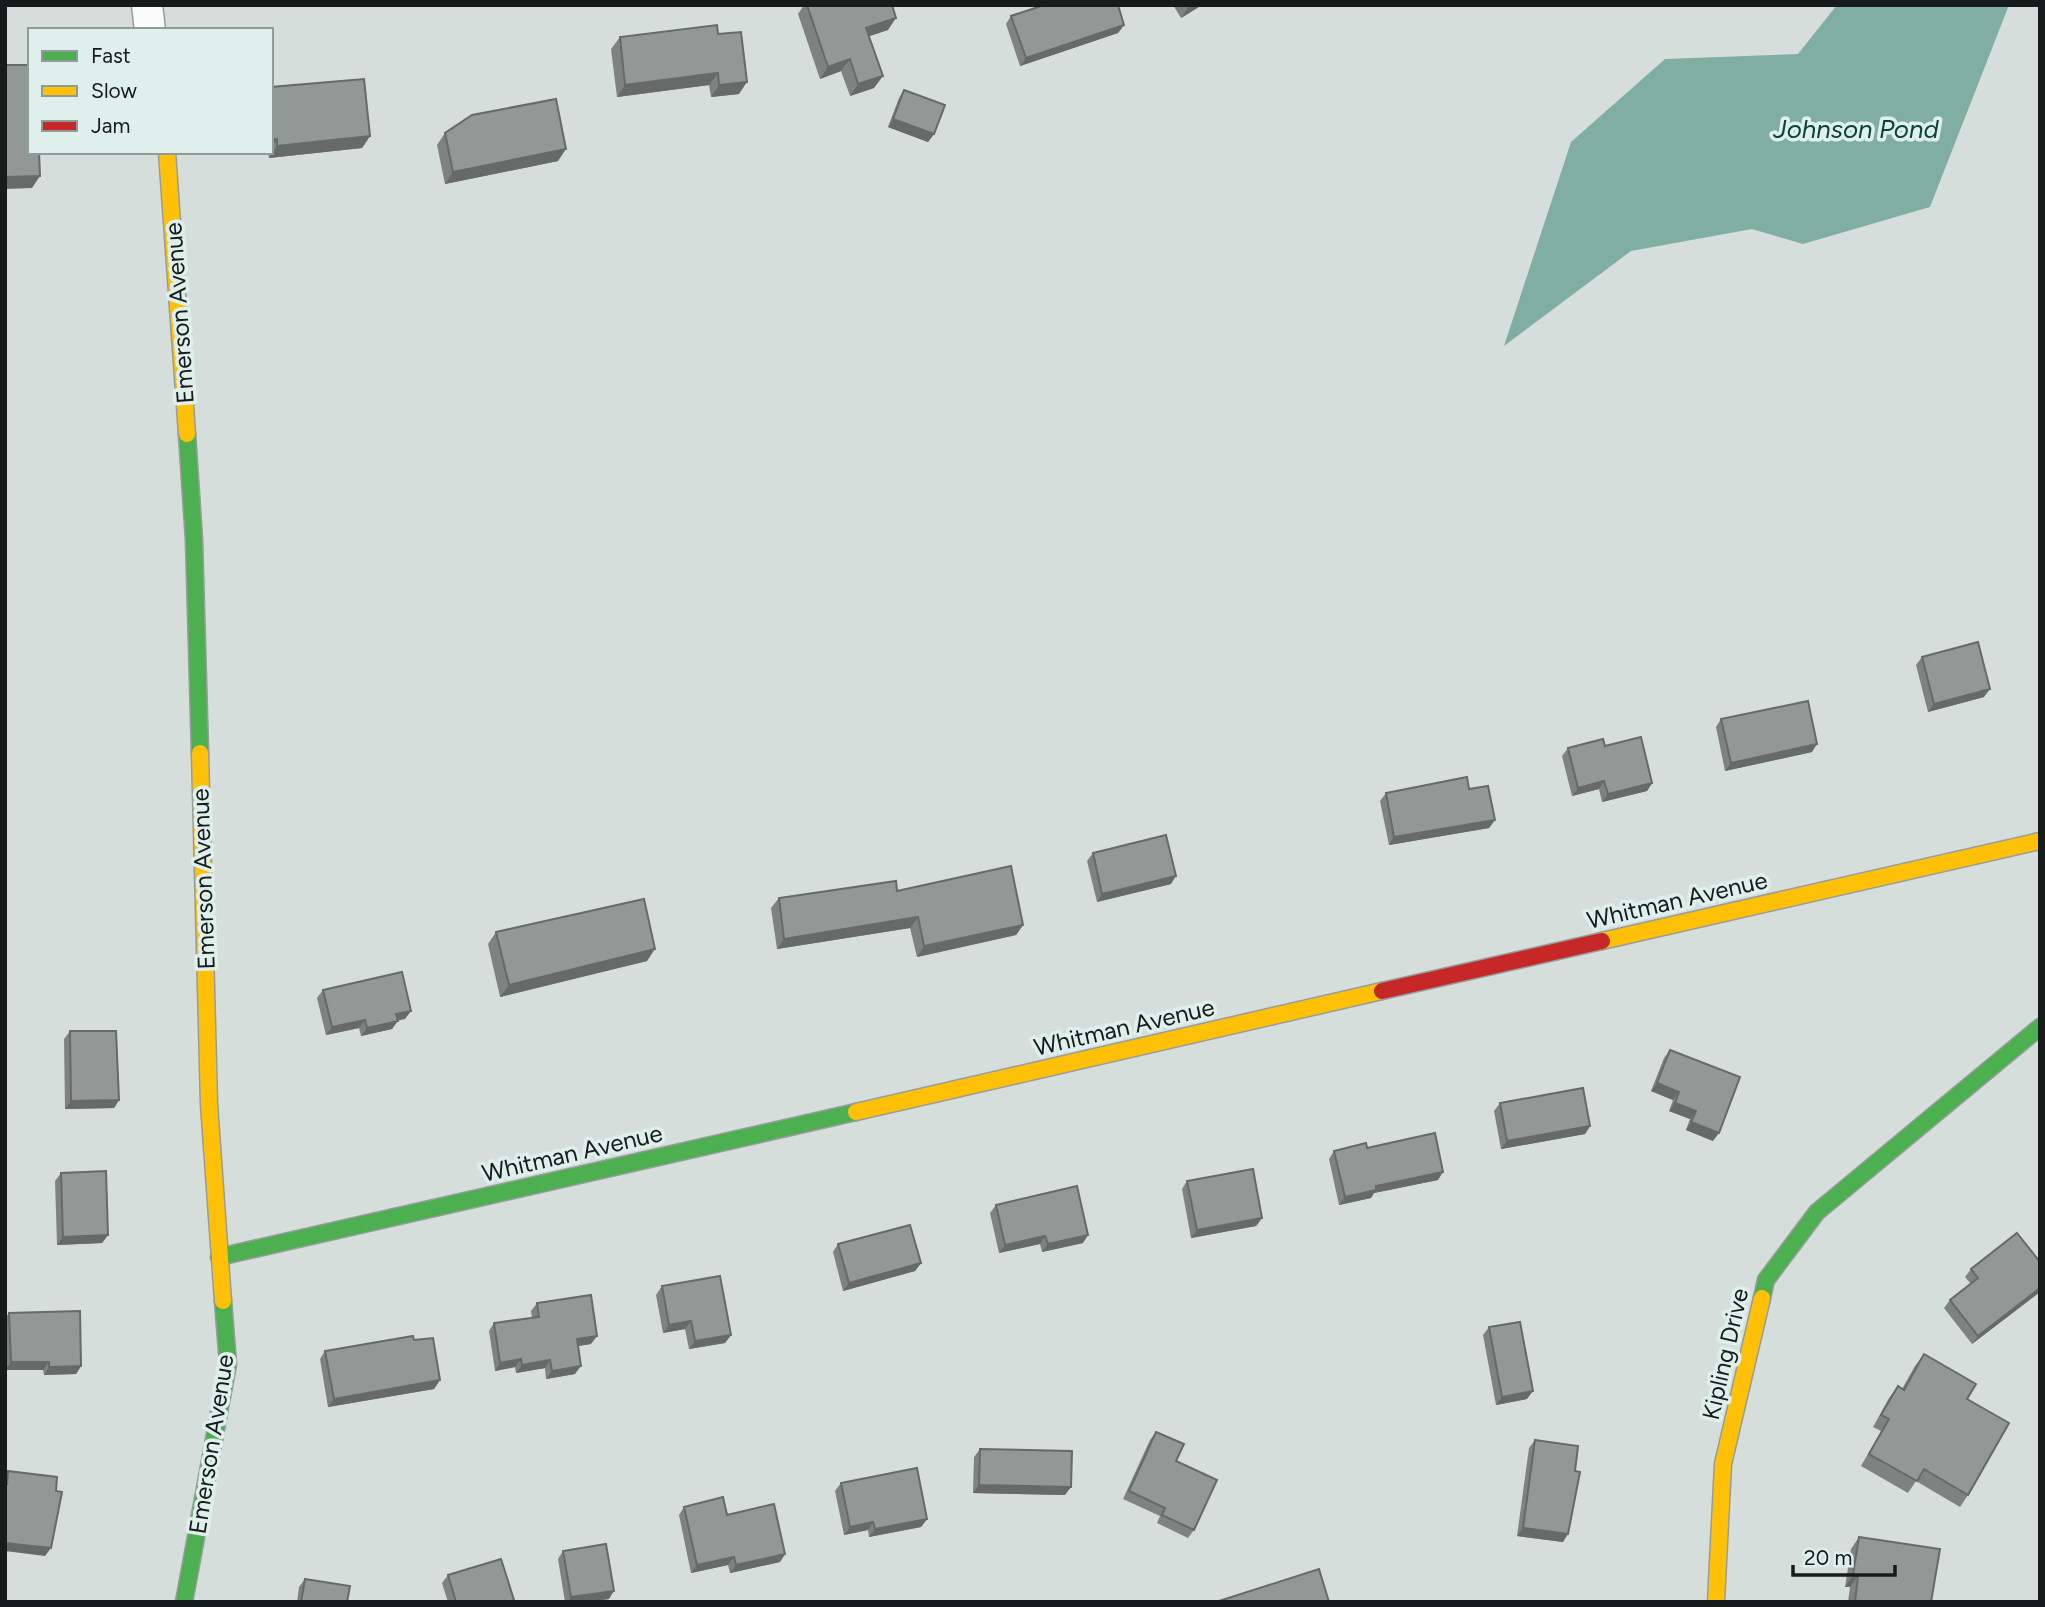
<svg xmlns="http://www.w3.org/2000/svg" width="2045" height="1607" viewBox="0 0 2045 1607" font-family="Figtree,sans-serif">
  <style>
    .water { fill: #81aea3 }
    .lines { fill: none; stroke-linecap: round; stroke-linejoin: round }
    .street-casing { stroke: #979d9b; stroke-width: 33 }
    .fast-casing { stroke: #979d9b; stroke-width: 19 }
    .slow-casing { stroke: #979d9b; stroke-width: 19 }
    .jam-casing { stroke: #979d9b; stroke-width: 19 }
    .street { stroke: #f9fafa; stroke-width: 30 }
    .fast { stroke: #4caf50; stroke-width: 16 }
    .slow { stroke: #ffc107; stroke-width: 16 }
    .jam { stroke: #c62828; stroke-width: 16 }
    .wall { fill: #7e8381 }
    .shaded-wall { fill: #666a69 }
    .building { fill: #929896; stroke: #666a69; stroke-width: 2 }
    .labels { text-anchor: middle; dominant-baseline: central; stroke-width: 7; stroke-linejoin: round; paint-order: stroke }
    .street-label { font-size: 24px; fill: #161c1b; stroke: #dfefeb }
    .water-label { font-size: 26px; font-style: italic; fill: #0b4339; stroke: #dfefeb }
  </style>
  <rect width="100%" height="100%" fill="#d6dedc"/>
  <path class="water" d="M 1837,5 L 2009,5 L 1930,207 L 1803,244 L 1752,229 L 1631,251 L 1504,346 L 1571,142 L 1665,59 L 1798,54 Z"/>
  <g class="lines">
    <defs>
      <path id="street" d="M 147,5 L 150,30"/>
      <g id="fast">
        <path d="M 187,434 L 194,540 L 200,753"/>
        <path d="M 219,1257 L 856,1112"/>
        <path d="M 1762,1298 L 1766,1280 L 1817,1212 L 2040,1027"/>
        <path d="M 184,1602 L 228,1364 L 223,1301"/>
      </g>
      <g id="slow">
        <path d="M 167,152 L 187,434"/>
        <path d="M 200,753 L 209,1104 L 223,1301"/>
        <path d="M 1602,941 L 2040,841"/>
        <path d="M 856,1112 L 1382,991"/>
        <path d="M 1716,1602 L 1723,1464 L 1762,1298"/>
      </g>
      <path id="jam" d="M 1382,991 L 1602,941"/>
    </defs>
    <use href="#street" class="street-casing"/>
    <use href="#fast" class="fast-casing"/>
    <use href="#slow" class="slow-casing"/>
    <use href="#jam" class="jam-casing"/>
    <use href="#street" class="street"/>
    <use href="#fast" class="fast"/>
    <use href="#slow" class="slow"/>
    <use href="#jam" class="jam"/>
  </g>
  <g class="wall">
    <path d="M 804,5 L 892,5 L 888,30 L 869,36 L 874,88 L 850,96 L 841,71 L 820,79 L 798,14 Z"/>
    <path d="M 1173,5 L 1202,5 L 1181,18 Z"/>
    <path d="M 1011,16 L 1124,25 L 1118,33 L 1020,66 L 1006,24 Z"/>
    <path d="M 718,34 L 739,94 L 711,97 L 709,85 L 617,97 L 611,49 L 620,37 Z"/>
    <path d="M 271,87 L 370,136 L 362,148 L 269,158 L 268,152 L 271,152 Z"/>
    <path d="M 904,90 L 934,134 L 928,142 L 888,127 L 899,98 Z"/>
    <path d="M 445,133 L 558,161 L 445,184 L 437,145 Z"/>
    <path d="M 1922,657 L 1984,697 L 1928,712 L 1916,665 Z"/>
    <path d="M 1721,719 L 1812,752 L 1725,771 L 1716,727 Z"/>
    <path d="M 1605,746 L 1652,783 L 1647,791 L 1602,802 L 1599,789 L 1572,796 L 1562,756 L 1568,748 Z"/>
    <path d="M 1469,789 L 1495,820 L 1489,828 L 1389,845 L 1380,801 L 1386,793 Z"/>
    <path d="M 1093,853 L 1171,884 L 1097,902 L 1087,861 Z"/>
    <path d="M 897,891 L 1023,925 L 1016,935 L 917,957 L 910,928 L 777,949 L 771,908 L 779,898 Z"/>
    <path d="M 496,932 L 647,961 L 500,997 L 488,944 Z"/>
    <path d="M 323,990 L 405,1019 L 397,1020 L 392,1029 L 361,1036 L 359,1028 L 326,1035 L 317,998 Z"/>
    <path d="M 70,1031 L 119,1100 L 114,1108 L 65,1109 L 64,1039 Z"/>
    <path d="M 1670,1050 L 1713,1141 L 1686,1130 L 1690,1119 L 1669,1111 L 1673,1100 L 1651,1091 L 1664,1058 Z"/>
    <path d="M 1500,1103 L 1590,1126 L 1585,1134 L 1501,1149 L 1494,1111 Z"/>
    <path d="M 1367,1148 L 1438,1180 L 1374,1193 L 1371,1198 L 1339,1205 L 1329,1159 L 1334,1151 Z"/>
    <path d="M 61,1173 L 108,1235 L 102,1243 L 57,1245 L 55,1181 Z"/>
    <path d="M 1187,1181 L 1262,1218 L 1256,1226 L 1191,1238 L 1182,1189 Z"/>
    <path d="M 996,1205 L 1083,1243 L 1042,1252 L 1040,1244 L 999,1253 L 990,1213 Z"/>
    <path d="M 838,1244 L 921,1263 L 915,1271 L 843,1291 L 833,1252 Z"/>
    <path d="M 2040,1262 L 2040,1292 L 1972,1344 L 1944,1308 L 1950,1300 L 1971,1284 L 1965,1277 L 1971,1269 Z"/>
    <path d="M 662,1286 L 731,1335 L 725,1343 L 689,1349 L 685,1329 L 663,1333 L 656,1295 Z"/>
    <path d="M 537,1303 L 591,1344 L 578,1346 L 575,1374 L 546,1379 L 545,1368 L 516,1373 L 515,1367 L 495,1371 L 489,1331 L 494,1323 L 532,1318 L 531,1311 Z"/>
    <path d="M 9,1313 L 81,1366 L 76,1374 L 44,1375 L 43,1370 L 5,1370 L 5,1318 Z"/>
    <path d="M 1489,1327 L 1527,1399 L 1496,1405 L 1483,1335 Z"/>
    <path d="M 414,1340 L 440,1380 L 434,1389 L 328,1407 L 320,1359 L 325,1351 Z"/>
    <path d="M 1924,1354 L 1967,1399 L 1968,1495 L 1960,1507 L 1916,1481 L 1908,1493 L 1861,1466 L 1881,1431 L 1873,1427 L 1889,1398 L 1898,1386 L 1902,1389 L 1915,1366 Z"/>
    <path d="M 1156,1432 L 1176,1461 L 1194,1530 L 1188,1538 L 1157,1523 L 1160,1516 L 1123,1499 L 1150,1440 Z"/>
    <path d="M 1535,1440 L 1575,1471 L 1563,1542 L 1517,1536 L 1529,1448 Z"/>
    <path d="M 980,1449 L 1065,1495 L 973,1493 L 974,1457 Z"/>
    <path d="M 841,1483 L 927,1519 L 921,1527 L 869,1537 L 868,1530 L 844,1535 L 835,1491 Z"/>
    <path d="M 684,1507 L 727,1515 L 785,1554 L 780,1562 L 730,1573 L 728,1565 L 691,1573 L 679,1515 Z"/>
    <path d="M 1859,1537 L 1931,1602 L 1848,1602 L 1850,1587 L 1845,1587 L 1851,1549 Z"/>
    <path d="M 563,1551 L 609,1599 L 589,1602 L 565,1602 L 558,1559 Z"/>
    <path d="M 448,1575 L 514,1600 L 513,1602 L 448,1602 L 442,1583 Z"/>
    <path d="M 305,1579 L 347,1602 L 297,1602 L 299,1587 Z"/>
  </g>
  <g class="shaded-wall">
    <path d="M 1191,5 L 1202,5 L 1181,18 L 1189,6 Z"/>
    <path d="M 896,18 L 888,30 L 858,40 L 866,28 Z"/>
    <path d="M 1124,25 L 1118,33 L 1020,66 L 1026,58 Z"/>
    <path d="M 850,59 L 841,71 L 820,79 L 828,67 Z"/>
    <path d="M 718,73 L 709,85 L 617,97 L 625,85 Z"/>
    <path d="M 883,76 L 874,88 L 850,96 L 858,84 Z"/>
    <path d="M 747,82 L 739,94 L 711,97 L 719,85 Z"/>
    <path d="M 893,119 L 934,134 L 928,142 L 888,127 Z"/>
    <path d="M 370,136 L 362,148 L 269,158 L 277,146 Z"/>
    <path d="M 277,139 L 271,147 L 271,140 Z"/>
    <path d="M 566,149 L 558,161 L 445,184 L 453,172 Z"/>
    <path d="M 238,152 L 261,152 L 236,155 Z"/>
    <path d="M 40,176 L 32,188 L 5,189 L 5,177 Z"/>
    <path d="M 1990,689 L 1984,697 L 1928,712 L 1934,704 Z"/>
    <path d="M 1817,744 L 1812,752 L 1725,771 L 1731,763 Z"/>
    <path d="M 1604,781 L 1599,789 L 1572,796 L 1578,788 Z"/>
    <path d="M 1652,783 L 1647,791 L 1602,802 L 1608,794 Z"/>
    <path d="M 1495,820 L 1489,828 L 1389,845 L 1394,837 Z"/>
    <path d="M 1176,876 L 1171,884 L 1097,902 L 1102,894 Z"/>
    <path d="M 918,917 L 910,928 L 777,949 L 784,939 Z"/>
    <path d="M 1023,925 L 1016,935 L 917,957 L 924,946 Z"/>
    <path d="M 655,949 L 647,961 L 500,997 L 509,985 Z"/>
    <path d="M 411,1011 L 405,1019 L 390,1022 L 396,1014 Z"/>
    <path d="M 365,1020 L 359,1028 L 326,1035 L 332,1027 Z"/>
    <path d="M 398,1021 L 392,1029 L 361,1036 L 367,1028 Z"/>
    <path d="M 1657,1083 L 1679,1092 L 1673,1100 L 1651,1091 Z"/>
    <path d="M 119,1100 L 114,1108 L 65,1109 L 71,1101 Z"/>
    <path d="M 1675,1103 L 1696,1111 L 1690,1119 L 1669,1111 Z"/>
    <path d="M 1691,1122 L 1719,1133 L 1713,1141 L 1686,1130 Z"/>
    <path d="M 1590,1126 L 1585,1134 L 1501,1149 L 1507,1141 Z"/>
    <path d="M 1443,1172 L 1438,1180 L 1374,1193 L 1371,1198 L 1339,1205 L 1345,1197 L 1376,1186 Z"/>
    <path d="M 1262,1218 L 1256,1226 L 1191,1238 L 1197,1230 Z"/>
    <path d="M 108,1235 L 102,1243 L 57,1245 L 63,1237 Z"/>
    <path d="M 1088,1235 L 1083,1243 L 1042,1252 L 1048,1244 Z"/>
    <path d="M 1045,1236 L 1040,1244 L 999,1253 L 1005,1245 Z"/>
    <path d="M 921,1263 L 915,1271 L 843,1291 L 849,1283 Z"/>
    <path d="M 2040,1288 L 2040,1292 L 1972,1344 L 1978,1336 Z"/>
    <path d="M 691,1321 L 685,1329 L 663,1333 L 669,1325 Z"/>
    <path d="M 731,1335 L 725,1343 L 689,1349 L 695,1341 Z"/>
    <path d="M 597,1336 L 591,1344 L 571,1347 L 577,1339 Z"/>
    <path d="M 521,1359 L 515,1367 L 495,1371 L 500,1363 Z"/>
    <path d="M 550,1360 L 545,1368 L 516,1373 L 522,1365 Z"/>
    <path d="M 11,1362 L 49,1362 L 43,1370 L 5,1370 Z"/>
    <path d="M 81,1366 L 76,1374 L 44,1375 L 49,1367 Z"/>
    <path d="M 581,1366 L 575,1374 L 546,1379 L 552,1371 Z"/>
    <path d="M 440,1380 L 434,1389 L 328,1407 L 334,1399 Z"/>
    <path d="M 1533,1391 L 1527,1399 L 1496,1405 L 1502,1397 Z"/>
    <path d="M 979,1485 L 1071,1487 L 1065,1495 L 973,1493 Z"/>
    <path d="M 927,1519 L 921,1527 L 869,1537 L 875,1529 Z"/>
    <path d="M 873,1522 L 868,1530 L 844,1535 L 850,1527 Z"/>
    <path d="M 1523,1528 L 1568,1534 L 1563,1542 L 1517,1536 Z"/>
    <path d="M 5,1543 L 51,1548 L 45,1556 L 5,1551 Z"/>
    <path d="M 785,1554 L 780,1562 L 730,1573 L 736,1565 Z"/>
    <path d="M 734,1557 L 728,1565 L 691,1573 L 697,1565 Z"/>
    <path d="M 1853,1575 L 1858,1576 L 1850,1587 L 1845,1587 Z"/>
    <path d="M 614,1591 L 609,1599 L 589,1602 L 568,1602 L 571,1597 Z"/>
  </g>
  <g class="building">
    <path d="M 807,5 L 892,5 L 896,18 L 866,28 L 883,76 L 858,84 L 850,59 L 828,67 Z"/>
    <path d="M 1044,5 L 1118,5 L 1124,25 L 1026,58 L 1011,16 Z"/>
    <path d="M 717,25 L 718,34 L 741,32 L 747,82 L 719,85 L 718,73 L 625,85 L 620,37 Z"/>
    <path d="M 5,65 L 30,65 L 30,152 L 39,152 L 40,176 L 5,177 Z"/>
    <path d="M 364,79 L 370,136 L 277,146 L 277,139 L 271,140 L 271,87 Z"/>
    <path d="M 904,90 L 945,105 L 934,134 L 893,119 Z"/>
    <path d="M 556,99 L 566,149 L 453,172 L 445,133 L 472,115 Z"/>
    <path d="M 1978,642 L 1990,689 L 1934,704 L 1922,657 Z"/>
    <path d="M 1808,701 L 1817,744 L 1731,763 L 1721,719 Z"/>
    <path d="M 1641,737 L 1652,783 L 1608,794 L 1604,781 L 1578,788 L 1568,748 L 1603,739 L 1605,746 Z"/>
    <path d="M 1467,777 L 1469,789 L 1488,786 L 1495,820 L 1394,837 L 1386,793 Z"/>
    <path d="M 1166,835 L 1176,876 L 1102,894 L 1093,853 Z"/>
    <path d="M 1011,866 L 1023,925 L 924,946 L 918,917 L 784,939 L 779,898 L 896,881 L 897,891 Z"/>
    <path d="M 644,899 L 655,949 L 509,985 L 496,932 Z"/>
    <path d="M 402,972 L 411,1011 L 396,1014 L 398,1021 L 367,1028 L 365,1020 L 332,1027 L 323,990 Z"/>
    <path d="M 70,1031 L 116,1031 L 119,1100 L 71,1101 Z"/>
    <path d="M 1670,1050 L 1740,1077 L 1719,1133 L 1691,1122 L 1696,1111 L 1675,1103 L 1679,1092 L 1657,1083 Z"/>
    <path d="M 1583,1088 L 1590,1126 L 1507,1141 L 1500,1103 Z"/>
    <path d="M 1435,1133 L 1443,1172 L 1376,1186 L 1376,1190 L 1345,1197 L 1334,1151 L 1366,1143 L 1367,1148 Z"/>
    <path d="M 1253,1169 L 1262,1218 L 1197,1230 L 1187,1181 Z"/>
    <path d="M 106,1171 L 108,1235 L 63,1237 L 61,1173 Z"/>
    <path d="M 1077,1186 L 1088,1235 L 1048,1244 L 1045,1236 L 1005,1245 L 996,1205 Z"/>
    <path d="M 910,1225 L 921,1263 L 849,1283 L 838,1244 Z"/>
    <path d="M 2017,1233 L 2040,1262 L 2040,1288 L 1978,1336 L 1950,1300 L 1978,1278 L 1971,1269 Z"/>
    <path d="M 720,1276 L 731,1335 L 695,1341 L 691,1321 L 669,1325 L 662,1286 Z"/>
    <path d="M 591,1295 L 597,1336 L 577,1339 L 581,1366 L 552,1371 L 550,1360 L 522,1365 L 521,1359 L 500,1363 L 494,1323 L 539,1317 L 537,1303 Z"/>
    <path d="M 80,1311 L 81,1366 L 49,1367 L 49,1362 L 11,1362 L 9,1313 Z"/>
    <path d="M 1520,1322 L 1533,1391 L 1502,1397 L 1489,1327 Z"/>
    <path d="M 413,1336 L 414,1340 L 433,1338 L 440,1380 L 334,1399 L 325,1351 Z"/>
    <path d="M 1924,1354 L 1976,1384 L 1967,1399 L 2009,1423 L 1968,1495 L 1924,1469 L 1917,1481 L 1869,1454 L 1889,1419 L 1881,1415 L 1898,1386 L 1904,1390 Z"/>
    <path d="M 1156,1432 L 1184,1444 L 1176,1461 L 1217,1480 L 1194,1530 L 1162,1515 L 1165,1508 L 1129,1491 Z"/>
    <path d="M 1535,1440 L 1578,1446 L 1575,1471 L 1580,1472 L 1568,1534 L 1523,1528 Z"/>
    <path d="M 980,1449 L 1072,1451 L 1071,1487 L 979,1485 Z"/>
    <path d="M 917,1468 L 927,1519 L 875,1529 L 873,1522 L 850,1527 L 841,1483 Z"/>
    <path d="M 8,1471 L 57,1477 L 56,1491 L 62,1492 L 51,1548 L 5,1543 L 5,1484 L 7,1484 Z"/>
    <path d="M 723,1497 L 727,1515 L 774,1504 L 785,1554 L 736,1565 L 734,1557 L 697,1565 L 684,1507 Z"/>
    <path d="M 1859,1537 L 1940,1549 L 1931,1602 L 1855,1602 L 1858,1576 L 1853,1575 Z"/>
    <path d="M 606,1544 L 614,1591 L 571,1597 L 563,1551 Z"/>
    <path d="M 501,1559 L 514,1600 L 509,1602 L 456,1602 L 448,1575 Z"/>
    <path d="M 1319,1569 L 1329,1602 L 1216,1602 Z"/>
    <path d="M 305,1579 L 350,1586 L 347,1602 L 301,1602 Z"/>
  </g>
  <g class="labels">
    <g class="street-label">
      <text transform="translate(179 313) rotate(-94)">Emerson Avenue</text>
      <text transform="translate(203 879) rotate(-92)">Emerson Avenue</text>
      <text transform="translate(1677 900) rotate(-13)">Whitman Avenue</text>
      <text transform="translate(1124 1027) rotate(-13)">Whitman Avenue</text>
      <text transform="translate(572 1153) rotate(-13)">Whitman Avenue</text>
      <text transform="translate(1725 1354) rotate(-77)">Kipling Drive</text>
      <text transform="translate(211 1444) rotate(-81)">Emerson Avenue</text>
    </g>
    <g class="water-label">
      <text x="1856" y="129">Johnson Pond</text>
    </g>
  </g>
  <rect width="2045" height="1607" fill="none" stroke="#161c1b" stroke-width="14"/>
  <rect x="28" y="28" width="245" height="126" fill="#dfefeb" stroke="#8f9b98" stroke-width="2"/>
  <rect x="42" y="51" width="35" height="10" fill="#4caf50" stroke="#8f9b98" stroke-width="2"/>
  <text x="91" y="63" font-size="21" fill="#161c1b">Fast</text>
  <rect x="42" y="86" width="35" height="10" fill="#ffc107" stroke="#8f9b98" stroke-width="2"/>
  <text x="91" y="98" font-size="21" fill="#161c1b">Slow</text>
  <rect x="42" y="121" width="35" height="10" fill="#c62828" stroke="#8f9b98" stroke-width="2"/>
  <text x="91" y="133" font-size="21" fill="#161c1b">Jam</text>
  <path d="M1793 1565v10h102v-10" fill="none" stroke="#161c1b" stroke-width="3.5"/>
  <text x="1804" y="1565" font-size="21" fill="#161c1b" stroke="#dfefeb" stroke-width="5" paint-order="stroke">20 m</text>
</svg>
